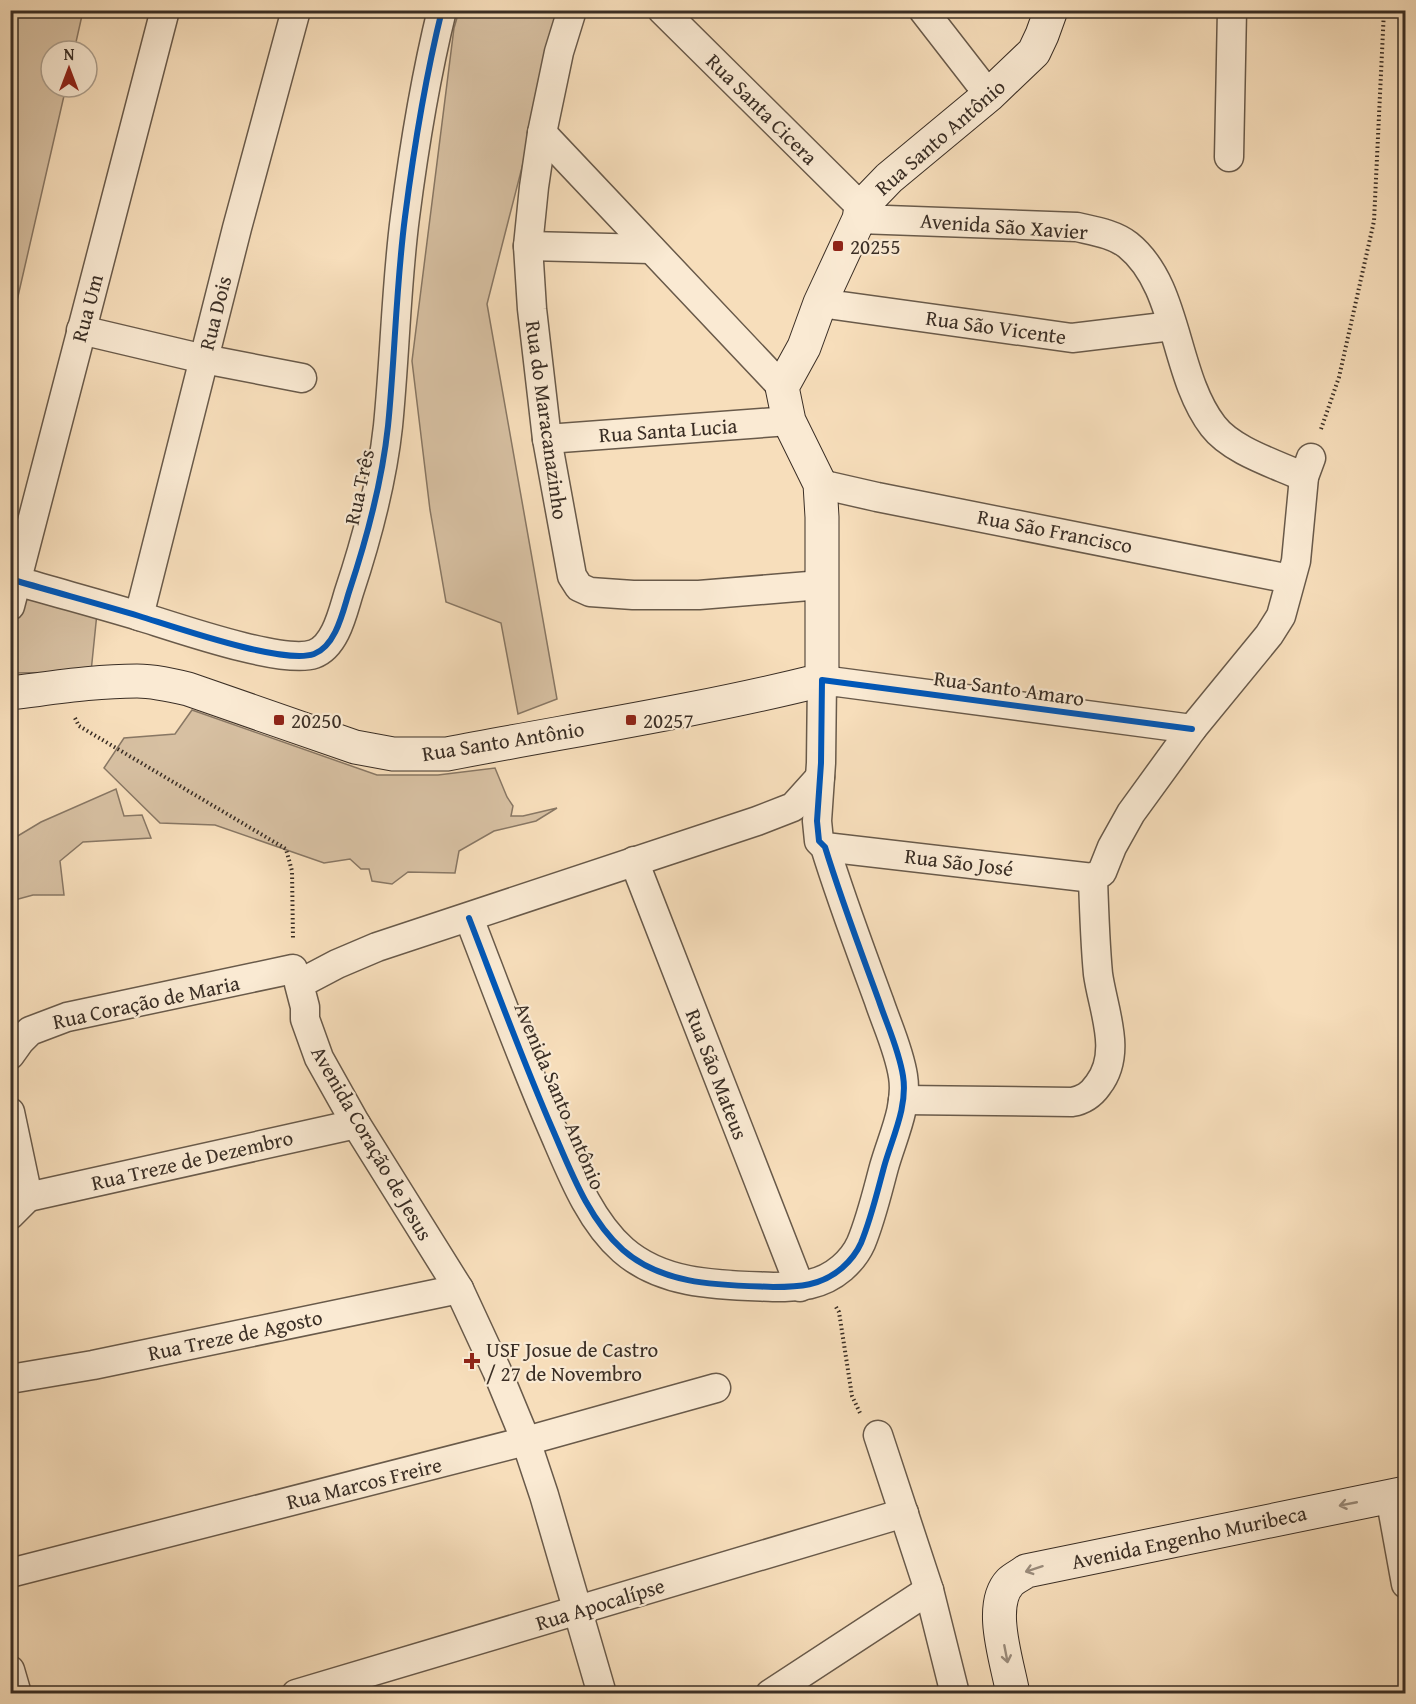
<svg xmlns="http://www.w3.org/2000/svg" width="1416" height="1704" viewBox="0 0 1416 1704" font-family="'Gentium Book Plus',serif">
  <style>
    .green { fill: #d7c0a2; stroke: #887764; stroke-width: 1.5 }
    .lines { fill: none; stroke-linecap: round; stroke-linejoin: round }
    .minor-casing { stroke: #695a4a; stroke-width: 31 }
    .secondary-casing { stroke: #3a2e25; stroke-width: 35 }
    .path { stroke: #3a2e25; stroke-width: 4; stroke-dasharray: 1.5 3; stroke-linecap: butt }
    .minor { stroke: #faead3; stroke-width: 28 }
    .secondary { stroke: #faead3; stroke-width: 33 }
    .cycleway-casing { stroke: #faead3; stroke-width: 10 }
    .cycleway { stroke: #0057b8; stroke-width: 6 }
    .oneway { stroke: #9a8c7c }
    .poi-dot { fill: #8f2418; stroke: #faead3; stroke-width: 2 }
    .labels { text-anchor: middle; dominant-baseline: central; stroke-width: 4.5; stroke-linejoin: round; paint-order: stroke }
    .street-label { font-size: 21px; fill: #3a2e25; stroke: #faead3 }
    .poi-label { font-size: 21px; fill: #3a2e25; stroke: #faead3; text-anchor: start }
  </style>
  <rect width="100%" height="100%" fill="#f7debb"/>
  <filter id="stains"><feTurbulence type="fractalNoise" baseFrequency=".00333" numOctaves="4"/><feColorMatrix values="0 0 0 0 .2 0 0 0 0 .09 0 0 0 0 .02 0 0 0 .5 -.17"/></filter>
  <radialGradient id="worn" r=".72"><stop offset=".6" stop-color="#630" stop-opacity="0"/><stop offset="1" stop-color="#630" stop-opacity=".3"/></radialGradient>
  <g class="green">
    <path d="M 11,10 L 83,11 L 74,51 L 51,51 L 51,87 L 66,87 L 16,305 L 11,309 Z"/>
    <path d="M 459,11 L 562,11 L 487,304 L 557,699 L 518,714 L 501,623 L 446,602 L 430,510 L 412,361 L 454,28 Z"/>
    <path d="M 31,591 L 97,613 L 91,672 L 11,673 L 11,631 L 15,613 Z"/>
    <path d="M 192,710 L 377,775 L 438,775 L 495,768 L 507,797 L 513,806 L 511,816 L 523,816 L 557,808 L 536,821 L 494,831 L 459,851 L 455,873 L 408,872 L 392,884 L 372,881 L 369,869 L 361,869 L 350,859 L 324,863 L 215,825 L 160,823 L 104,768 L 124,738 L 175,734 Z"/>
    <path d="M 116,789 L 124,816 L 142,815 L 151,838 L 83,842 L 60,861 L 64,895 L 33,895 L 11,901 L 11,840 L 41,822 Z"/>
  </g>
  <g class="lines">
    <defs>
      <g id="minor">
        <path d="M 572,10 L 559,52 L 542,133 L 534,187 L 528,246 L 532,309 L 547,439 L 572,576 L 579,587 L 590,592 L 633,595 L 699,595 L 821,585"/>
        <path d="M 662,10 L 861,207"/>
        <path d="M 923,10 L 989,95"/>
        <path d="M 542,133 L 782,387"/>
        <path d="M 1229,157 L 1232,10"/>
        <path d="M 859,219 L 1077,227 C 1094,231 1114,234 1128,245 C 1179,286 1173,374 1213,426 C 1232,451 1276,464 1304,477"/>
        <path d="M 528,246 L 651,249"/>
        <path d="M 820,303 L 1072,338 L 1172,326"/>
        <path d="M 81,330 L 204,359 L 302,378"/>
        <path d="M 547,439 L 789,421"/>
        <path d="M 820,484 L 877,497 L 1290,579"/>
        <path d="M 17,581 C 58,593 99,604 139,616 C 175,627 283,665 314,654 C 336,646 343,611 349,592 C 367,538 382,482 388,426 C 395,356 396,286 405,217 C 414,147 425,79 442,10"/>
        <path d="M 10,606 L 165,10"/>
        <path d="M 139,616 L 237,228 L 296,10"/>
        <path d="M 825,847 L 1093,878"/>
        <path d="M 634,861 L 800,1287"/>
        <path d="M 469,918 C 496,988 522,1059 552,1128 C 570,1169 588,1219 623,1250 C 664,1286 722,1285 773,1287 C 799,1287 821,1286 842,1268 C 850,1261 857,1252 861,1243 C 871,1219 877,1193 884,1167 C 892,1138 908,1107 903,1076 C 899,1050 887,1025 879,1001 C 860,949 841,899 825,847 L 819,841 L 817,821 L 821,763 L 822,680 L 1192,729"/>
        <path d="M 10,1055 L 20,1041 L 30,1031 L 67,1017 L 293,969"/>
        <path d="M 903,1100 L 1072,1102 C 1084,1100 1091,1095 1098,1085 C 1123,1053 1103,1010 1098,974 C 1095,942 1094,910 1093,878 L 1102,872 L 1112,847 L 1131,813 L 1192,729 L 1269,635 L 1281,616 L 1296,561 L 1304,477 L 1311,458"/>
        <path d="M 10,1112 L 28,1197"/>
        <path d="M 28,1197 L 356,1124"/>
        <path d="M 10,1215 L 28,1197"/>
        <path d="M 10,1379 L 93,1365 L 459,1289"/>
        <path d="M 878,1435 L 929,1590 L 955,1694"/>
        <path d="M 1390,1496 L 1406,1584"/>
        <path d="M 10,1573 L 526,1441 L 716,1388"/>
        <path d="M 10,1670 L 17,1694"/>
        <path d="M 296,1694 L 904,1513"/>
        <path d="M 602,1694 L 544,1495 L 526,1441 L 497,1371 L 459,1289 L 356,1124 L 319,1058 L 305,1019 L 305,1007 L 299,984 L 337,964 L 377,947 L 757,821 L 793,807 L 820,777"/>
        <path d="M 770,1694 L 929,1590"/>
      </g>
      <g id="secondary">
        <path d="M 10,693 C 52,688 94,681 137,681 C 154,681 171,685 188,689 L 355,747 L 393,754 L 447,754 C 572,730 698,711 822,680 L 822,517 L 820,484 L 789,421 L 782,387 L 804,347 L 820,303 L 859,219 L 861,207 L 889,178 L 989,95 L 1034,52 L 1042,35 L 1051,10"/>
        <path d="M 1013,1694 C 1008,1664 987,1606 1010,1582 C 1014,1578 1021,1575 1026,1571 L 1406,1493"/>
      </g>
    </defs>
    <use href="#minor" class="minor-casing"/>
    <use href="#secondary" class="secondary-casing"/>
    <g class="path">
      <path d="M 1321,429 L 1339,377 L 1374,221 L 1384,10"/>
      <path d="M 75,718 L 79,726 L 286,849 L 292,871 L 293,939"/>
      <path d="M 836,1307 L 839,1312 L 852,1396 L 860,1413"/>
    </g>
    <use href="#minor" class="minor"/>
    <use href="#secondary" class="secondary"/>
    <defs>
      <g id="cycleway">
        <path d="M 17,581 C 58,593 99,604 139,616 C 175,627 283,665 314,654 C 336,646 343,611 349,592 C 367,538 382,482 388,426 C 395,356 396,286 405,217 C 414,147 425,79 442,10"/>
        <path d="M 469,918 C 496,988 522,1059 552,1128 C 570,1169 588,1219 623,1250 C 664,1286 722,1285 773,1287 C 799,1287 821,1286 842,1268 C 850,1261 857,1252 861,1243 C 871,1219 877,1193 884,1167 C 892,1138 908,1107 903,1076 C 899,1050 887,1025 879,1001 C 860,949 841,899 825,847 L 819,841 L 817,821 L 821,763 L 822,680 L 1192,729"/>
      </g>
    </defs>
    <use href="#cycleway" class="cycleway-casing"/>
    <use href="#cycleway" class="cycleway"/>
  </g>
  <defs><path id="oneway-shaft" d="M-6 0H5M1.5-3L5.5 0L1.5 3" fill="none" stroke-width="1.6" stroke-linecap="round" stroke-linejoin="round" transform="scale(1.5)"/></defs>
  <g class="oneway">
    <use href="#oneway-shaft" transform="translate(1348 1504) rotate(169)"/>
    <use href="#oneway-shaft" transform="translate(1034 1569) rotate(162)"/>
    <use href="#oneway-shaft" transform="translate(1006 1654) rotate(79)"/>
  </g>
  <g class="poi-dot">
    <rect x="832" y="240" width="12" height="12" rx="3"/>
    <rect x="273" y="714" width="12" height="12" rx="3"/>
    <rect x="625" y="714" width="12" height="12" rx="3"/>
    <path d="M469 1352h6v6h6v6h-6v6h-6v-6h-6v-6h6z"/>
  </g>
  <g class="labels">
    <g class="street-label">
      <text transform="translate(762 109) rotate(45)">Rua Santa Cicera</text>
      <text transform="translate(940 137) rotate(-41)">Rua Santo Antônio</text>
      <text transform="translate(1004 226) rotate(4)">Avenida São Xavier</text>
      <text transform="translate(87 308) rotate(-75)">Rua Um</text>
      <text transform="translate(215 313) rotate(-76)">Rua Dois</text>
      <text transform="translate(996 327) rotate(8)">Rua São Vicente</text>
      <text transform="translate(547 420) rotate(82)">Rua do Maracanazinho</text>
      <text transform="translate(668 430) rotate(-4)">Rua Santa Lucia</text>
      <text transform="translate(359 487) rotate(-78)">Rua Três</text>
      <text transform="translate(1055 531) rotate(11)">Rua São Francisco</text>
      <text transform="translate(1009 688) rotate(8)">Rua Santo Amaro</text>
      <text transform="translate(503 741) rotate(-9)">Rua Santo Antônio</text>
      <text transform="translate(959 862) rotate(7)">Rua São José</text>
      <text transform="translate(146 1002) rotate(-12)">Rua Coração de Maria</text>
      <text transform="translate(717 1074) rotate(69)">Rua São Mateus</text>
      <text transform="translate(560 1096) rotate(67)">Avenida Santo Antônio</text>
      <text transform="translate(372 1143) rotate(60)">Avenida Coração de Jesus</text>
      <text transform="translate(192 1160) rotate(-13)">Rua Treze de Dezembro</text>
      <text transform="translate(235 1335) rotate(-12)">Rua Treze de Agosto</text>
      <text transform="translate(364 1483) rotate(-14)">Rua Marcos Freire</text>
      <text transform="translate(1189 1537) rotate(-12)">Avenida Engenho Muribeca</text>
      <text transform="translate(600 1604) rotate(-17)">Rua Apocalípse</text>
    </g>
    <g class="poi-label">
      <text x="850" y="246">20255</text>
      <text x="291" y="720">20250</text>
      <text x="643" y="720">20257</text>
      <text x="486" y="1349">USF Josue de Castro<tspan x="486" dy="24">/ 27 de Novembro</tspan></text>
    </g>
  </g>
  <rect width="1416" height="1704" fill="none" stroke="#f7debb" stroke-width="36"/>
  <rect x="12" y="12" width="1392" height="1680" fill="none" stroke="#3a2e25" stroke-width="3"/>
  <rect x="18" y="18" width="1380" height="1668" fill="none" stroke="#3a2e25" stroke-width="1.5"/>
  <g transform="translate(69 69)"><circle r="28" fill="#faead3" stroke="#ad9f8d" stroke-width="1.5"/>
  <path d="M0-4.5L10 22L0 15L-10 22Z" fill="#8f2418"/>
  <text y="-9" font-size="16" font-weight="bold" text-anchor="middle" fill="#3a2e25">N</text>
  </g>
  <rect width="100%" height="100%" filter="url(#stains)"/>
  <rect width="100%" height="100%" fill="url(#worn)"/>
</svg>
